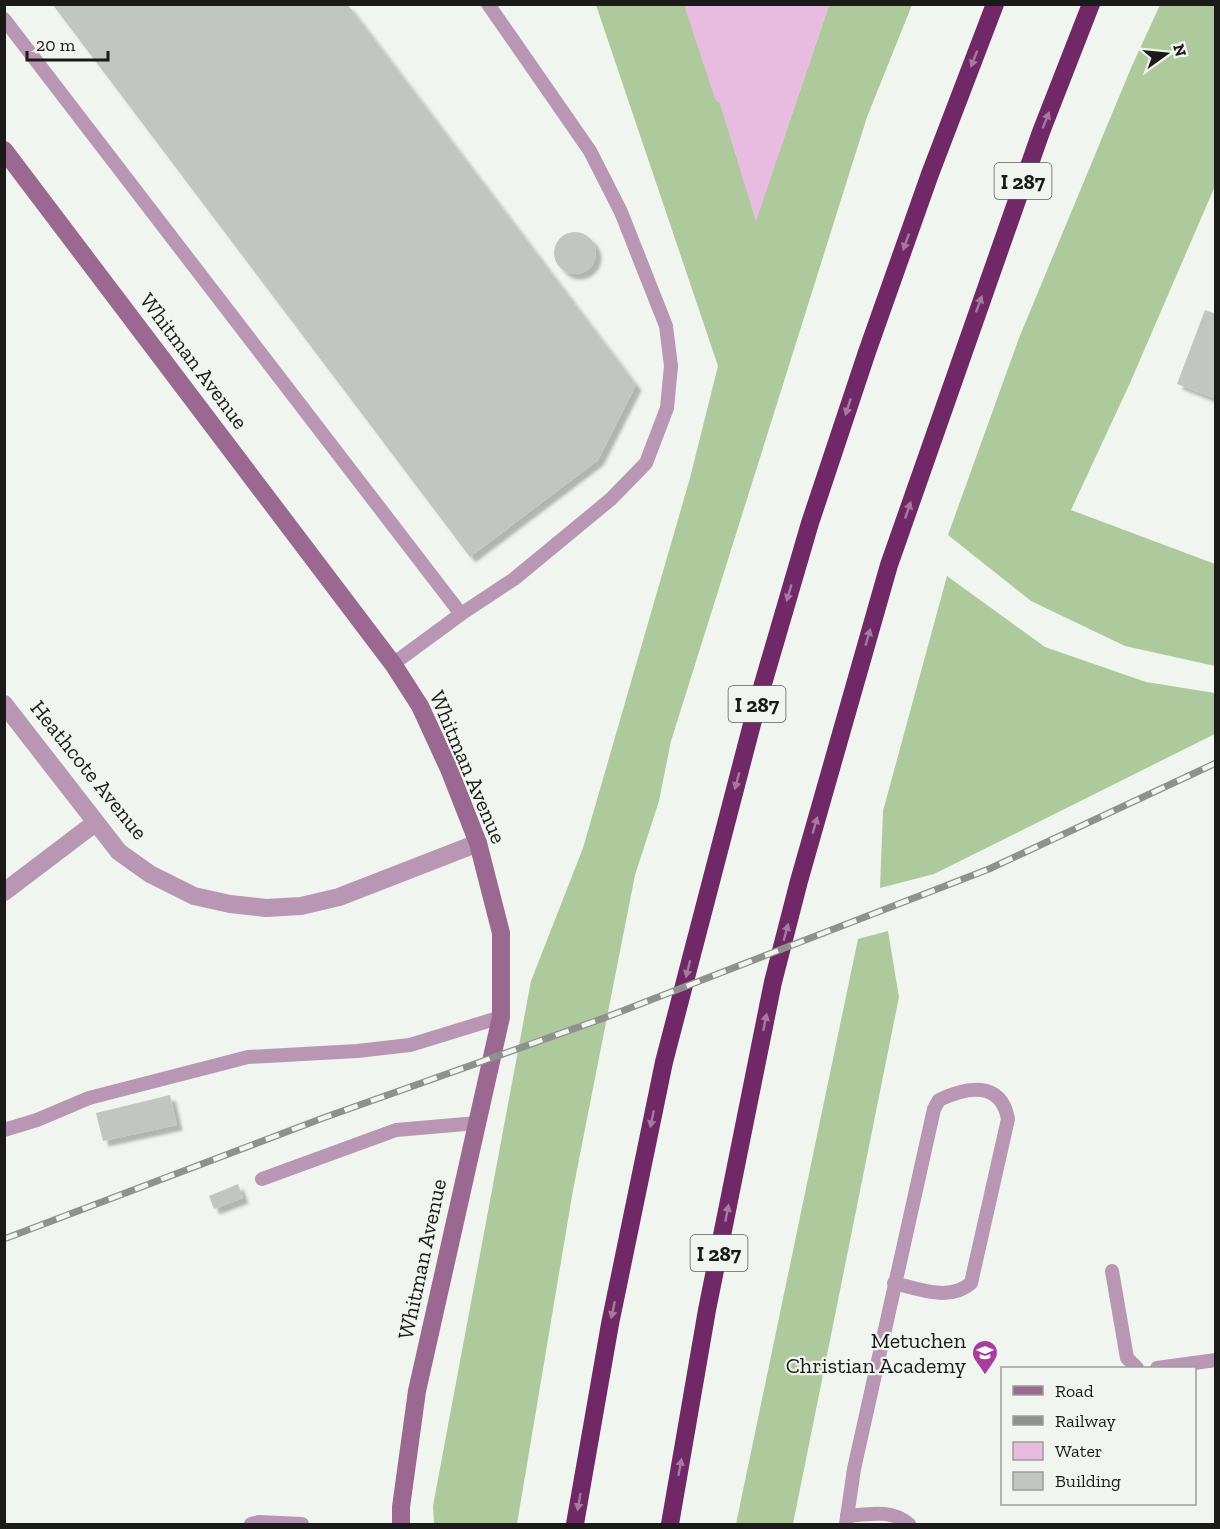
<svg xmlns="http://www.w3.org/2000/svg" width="1220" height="1529" viewBox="0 0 1220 1529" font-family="'Zilla Slab',serif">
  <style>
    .forest { fill: #aec99b }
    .water { fill: #e8bce0 }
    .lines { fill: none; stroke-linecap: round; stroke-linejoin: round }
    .stream { stroke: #e8bce0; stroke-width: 8 }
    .building { fill: #c2c6c0; filter: url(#shadow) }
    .lane { stroke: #b996b3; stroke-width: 14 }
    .street { stroke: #b996b3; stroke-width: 18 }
    .secondary { stroke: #9b6892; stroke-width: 18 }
    .highway { stroke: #702867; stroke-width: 18 }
    .rail-casing { stroke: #8e918d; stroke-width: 7 }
    .rail { stroke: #f1f5ef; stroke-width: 4.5; stroke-dasharray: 14; stroke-linecap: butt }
    .oneway { fill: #a47a9d }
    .labels { text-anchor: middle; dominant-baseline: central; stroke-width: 4.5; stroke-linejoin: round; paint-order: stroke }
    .shield { fill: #f1f5ef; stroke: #5a5c59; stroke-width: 1.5 }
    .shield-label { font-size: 21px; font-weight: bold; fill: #1a1b19 }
    .street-label { font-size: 22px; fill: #1a1b19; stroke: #f1f5ef }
    .poi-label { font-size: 22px; fill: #1a1b19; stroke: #f1f5ef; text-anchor: end }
  </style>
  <defs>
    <filter id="shadow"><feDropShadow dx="5.5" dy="5.5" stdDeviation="1.5" flood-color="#0004"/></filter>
  </defs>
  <rect width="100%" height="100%" fill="#f1f5ef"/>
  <g class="forest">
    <path d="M 596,5 L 690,5 L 756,220 L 829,5 L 912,5 L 867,117 L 671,741 L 659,801 L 635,875 L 573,1190 L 517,1524 L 434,1524 L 433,1506 L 531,981 L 583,848 L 690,478 L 718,366 Z"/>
    <path d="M 1160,5 L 1215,5 L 1215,186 L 1130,383 L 1071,510 L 1215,564 L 1215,666 L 1125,646 L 1031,601 L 948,535 L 1019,338 L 1131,68 Z"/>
    <path d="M 947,576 L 1045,647 L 1146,682 L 1215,693 L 1215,734 L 934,874 L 880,888 L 883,811 Z"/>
    <path d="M 888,931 L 899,997 L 793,1524 L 736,1524 L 858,939 Z"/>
  </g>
  <path class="water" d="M 690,5 L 829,5 L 756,221 Z"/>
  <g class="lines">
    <path class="stream" d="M 688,4 L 719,98"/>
  </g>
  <g class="building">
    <path d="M 53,5 L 348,5 L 636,385 L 598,460 L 470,557 Z"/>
    <circle cx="575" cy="253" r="21"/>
    <path d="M 1205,310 L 1216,314 L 1216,399 L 1177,384 Z"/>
    <path d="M 170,1095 L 177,1125 L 103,1141 L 96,1113 Z"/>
    <path d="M 238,1184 L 243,1198 L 214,1209 L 209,1196 Z"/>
  </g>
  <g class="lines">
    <g class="lane">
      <path d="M 4,19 L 461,614 L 393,664"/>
      <path d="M 461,614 L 514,579 L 611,499 L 646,463 L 667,408 L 671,366 L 666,326 L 621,212 L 590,151 L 488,4"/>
      <path d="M 4,1130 L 37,1120 L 89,1098 L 248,1057 L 357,1051 L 410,1045 L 501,1017"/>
      <path d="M 262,1179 L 396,1130 L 477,1123"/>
      <path d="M 1112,1271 L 1127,1358 L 1137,1368"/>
      <path d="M 1157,1368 L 1216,1360"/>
      <path d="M 847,1516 C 868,1514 892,1509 909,1524"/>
      <path d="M 251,1524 L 259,1522 L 302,1524"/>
      <path d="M 846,1524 L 854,1469 L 934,1109 L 939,1100 C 966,1087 1001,1080 1008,1119 L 971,1283 C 950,1302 918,1289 894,1283"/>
    </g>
    <g class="street">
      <path d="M 4,704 L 119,852 L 150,874 L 194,896 L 230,904 L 266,908 L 301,906 L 339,897 L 478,843"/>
      <path d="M 4,892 L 95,823"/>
    </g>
    <path class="secondary" d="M 4,150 L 393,664 L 420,706 L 449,769 L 478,843 L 501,933 L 501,1017 L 417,1391 L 401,1507 L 401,1524"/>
    <g class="highway">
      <path d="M 575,1524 L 610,1324 L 664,1062 L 758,701 L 810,523 L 867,352 L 930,174 L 995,4"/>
      <path d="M 670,1524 L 707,1310 L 773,982 L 799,881 L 889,565 L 1041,132 L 1091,4"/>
    </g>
    <defs>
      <path id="rail" d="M 4,1239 L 323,1118 L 604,1018 L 989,869 L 1216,763"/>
    </defs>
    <use href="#rail" class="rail-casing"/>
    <use href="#rail" class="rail"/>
  </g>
  <defs><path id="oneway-solid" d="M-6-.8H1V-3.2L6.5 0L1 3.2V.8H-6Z" transform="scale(1.5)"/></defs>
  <g class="oneway">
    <use href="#oneway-solid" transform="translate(974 59) rotate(111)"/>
    <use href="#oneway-solid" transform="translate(1046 120) rotate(-68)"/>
    <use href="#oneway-solid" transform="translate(906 242) rotate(110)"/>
    <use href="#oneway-solid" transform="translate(979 304) rotate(-70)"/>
    <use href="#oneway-solid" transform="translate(848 407) rotate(108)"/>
    <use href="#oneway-solid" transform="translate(908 510) rotate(-71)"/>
    <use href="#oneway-solid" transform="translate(789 593) rotate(106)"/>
    <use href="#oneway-solid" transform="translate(868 637) rotate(-74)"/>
    <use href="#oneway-solid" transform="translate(737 781) rotate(105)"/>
    <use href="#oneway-solid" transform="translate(815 825) rotate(-74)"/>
    <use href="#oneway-solid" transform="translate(786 932) rotate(-75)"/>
    <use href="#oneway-solid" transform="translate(688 969) rotate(104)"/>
    <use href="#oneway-solid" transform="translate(765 1022) rotate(-79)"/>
    <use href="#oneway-solid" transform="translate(652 1119) rotate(102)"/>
    <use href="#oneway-solid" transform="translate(727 1213) rotate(-79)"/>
    <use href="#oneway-solid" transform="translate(613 1310) rotate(102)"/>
    <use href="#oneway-solid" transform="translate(680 1467) rotate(-80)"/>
    <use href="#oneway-solid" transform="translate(579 1502) rotate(100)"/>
  </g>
  <defs>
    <symbol id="school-pin" viewBox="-11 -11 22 30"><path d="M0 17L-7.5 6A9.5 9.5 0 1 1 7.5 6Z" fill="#a93c9c" stroke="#f1f5ef"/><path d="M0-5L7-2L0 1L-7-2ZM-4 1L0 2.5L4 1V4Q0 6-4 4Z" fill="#fff"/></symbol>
  </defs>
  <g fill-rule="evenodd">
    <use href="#school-pin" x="970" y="1338" width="30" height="40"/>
  </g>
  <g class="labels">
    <g class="shield">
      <rect x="994.5" y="163" width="57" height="36" rx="4.5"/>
      <rect x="728.5" y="686" width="57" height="36" rx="4.5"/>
      <rect x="690.5" y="1235" width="57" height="36" rx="4.5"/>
    </g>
    <g class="shield-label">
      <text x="1023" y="181">I 287</text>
      <text x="757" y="704">I 287</text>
      <text x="719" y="1253">I 287</text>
    </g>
    <g class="street-label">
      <text transform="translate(194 361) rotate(53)">Whitman Avenue</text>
      <text transform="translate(468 767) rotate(67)">Whitman Avenue</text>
      <text transform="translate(89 770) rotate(51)">Heathcote Avenue</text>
      <text transform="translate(422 1259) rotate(-78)">Whitman Avenue</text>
    </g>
    <g class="poi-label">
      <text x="966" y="1340">Metuchen<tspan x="966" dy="25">Christian Academy</tspan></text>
    </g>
  </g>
  <rect width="1220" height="1529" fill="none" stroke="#1a1b19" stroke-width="12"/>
  <rect x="1001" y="1367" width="195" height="138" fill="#f1f5ef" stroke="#9b9e99" stroke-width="1.5"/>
  <rect x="1013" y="1386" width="30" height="9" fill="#9b6892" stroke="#9b9e99" stroke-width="1.5"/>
  <text x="1055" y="1397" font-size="18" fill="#1a1b19">Road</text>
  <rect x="1013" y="1416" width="30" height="9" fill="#8e918d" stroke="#9b9e99" stroke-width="1.5"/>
  <text x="1055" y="1427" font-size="18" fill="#1a1b19">Railway</text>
  <rect x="1013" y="1442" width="30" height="18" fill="#e8bce0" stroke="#9b9e99" stroke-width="1.5"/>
  <text x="1055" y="1457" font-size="18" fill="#1a1b19">Water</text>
  <rect x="1013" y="1472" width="30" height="18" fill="#c2c6c0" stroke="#9b9e99" stroke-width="1.5"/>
  <text x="1055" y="1487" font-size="18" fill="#1a1b19">Building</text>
  <g transform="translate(1166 54) rotate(75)" stroke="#f1f5ef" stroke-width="4.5" paint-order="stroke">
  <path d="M0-4.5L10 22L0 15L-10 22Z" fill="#1a1b19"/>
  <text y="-9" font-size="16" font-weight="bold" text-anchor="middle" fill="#1a1b19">N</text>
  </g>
  <path d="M27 51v9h81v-9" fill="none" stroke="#1a1b19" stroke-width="3"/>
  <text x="36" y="51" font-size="18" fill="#1a1b19" stroke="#f1f5ef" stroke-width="4.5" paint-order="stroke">20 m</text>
</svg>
